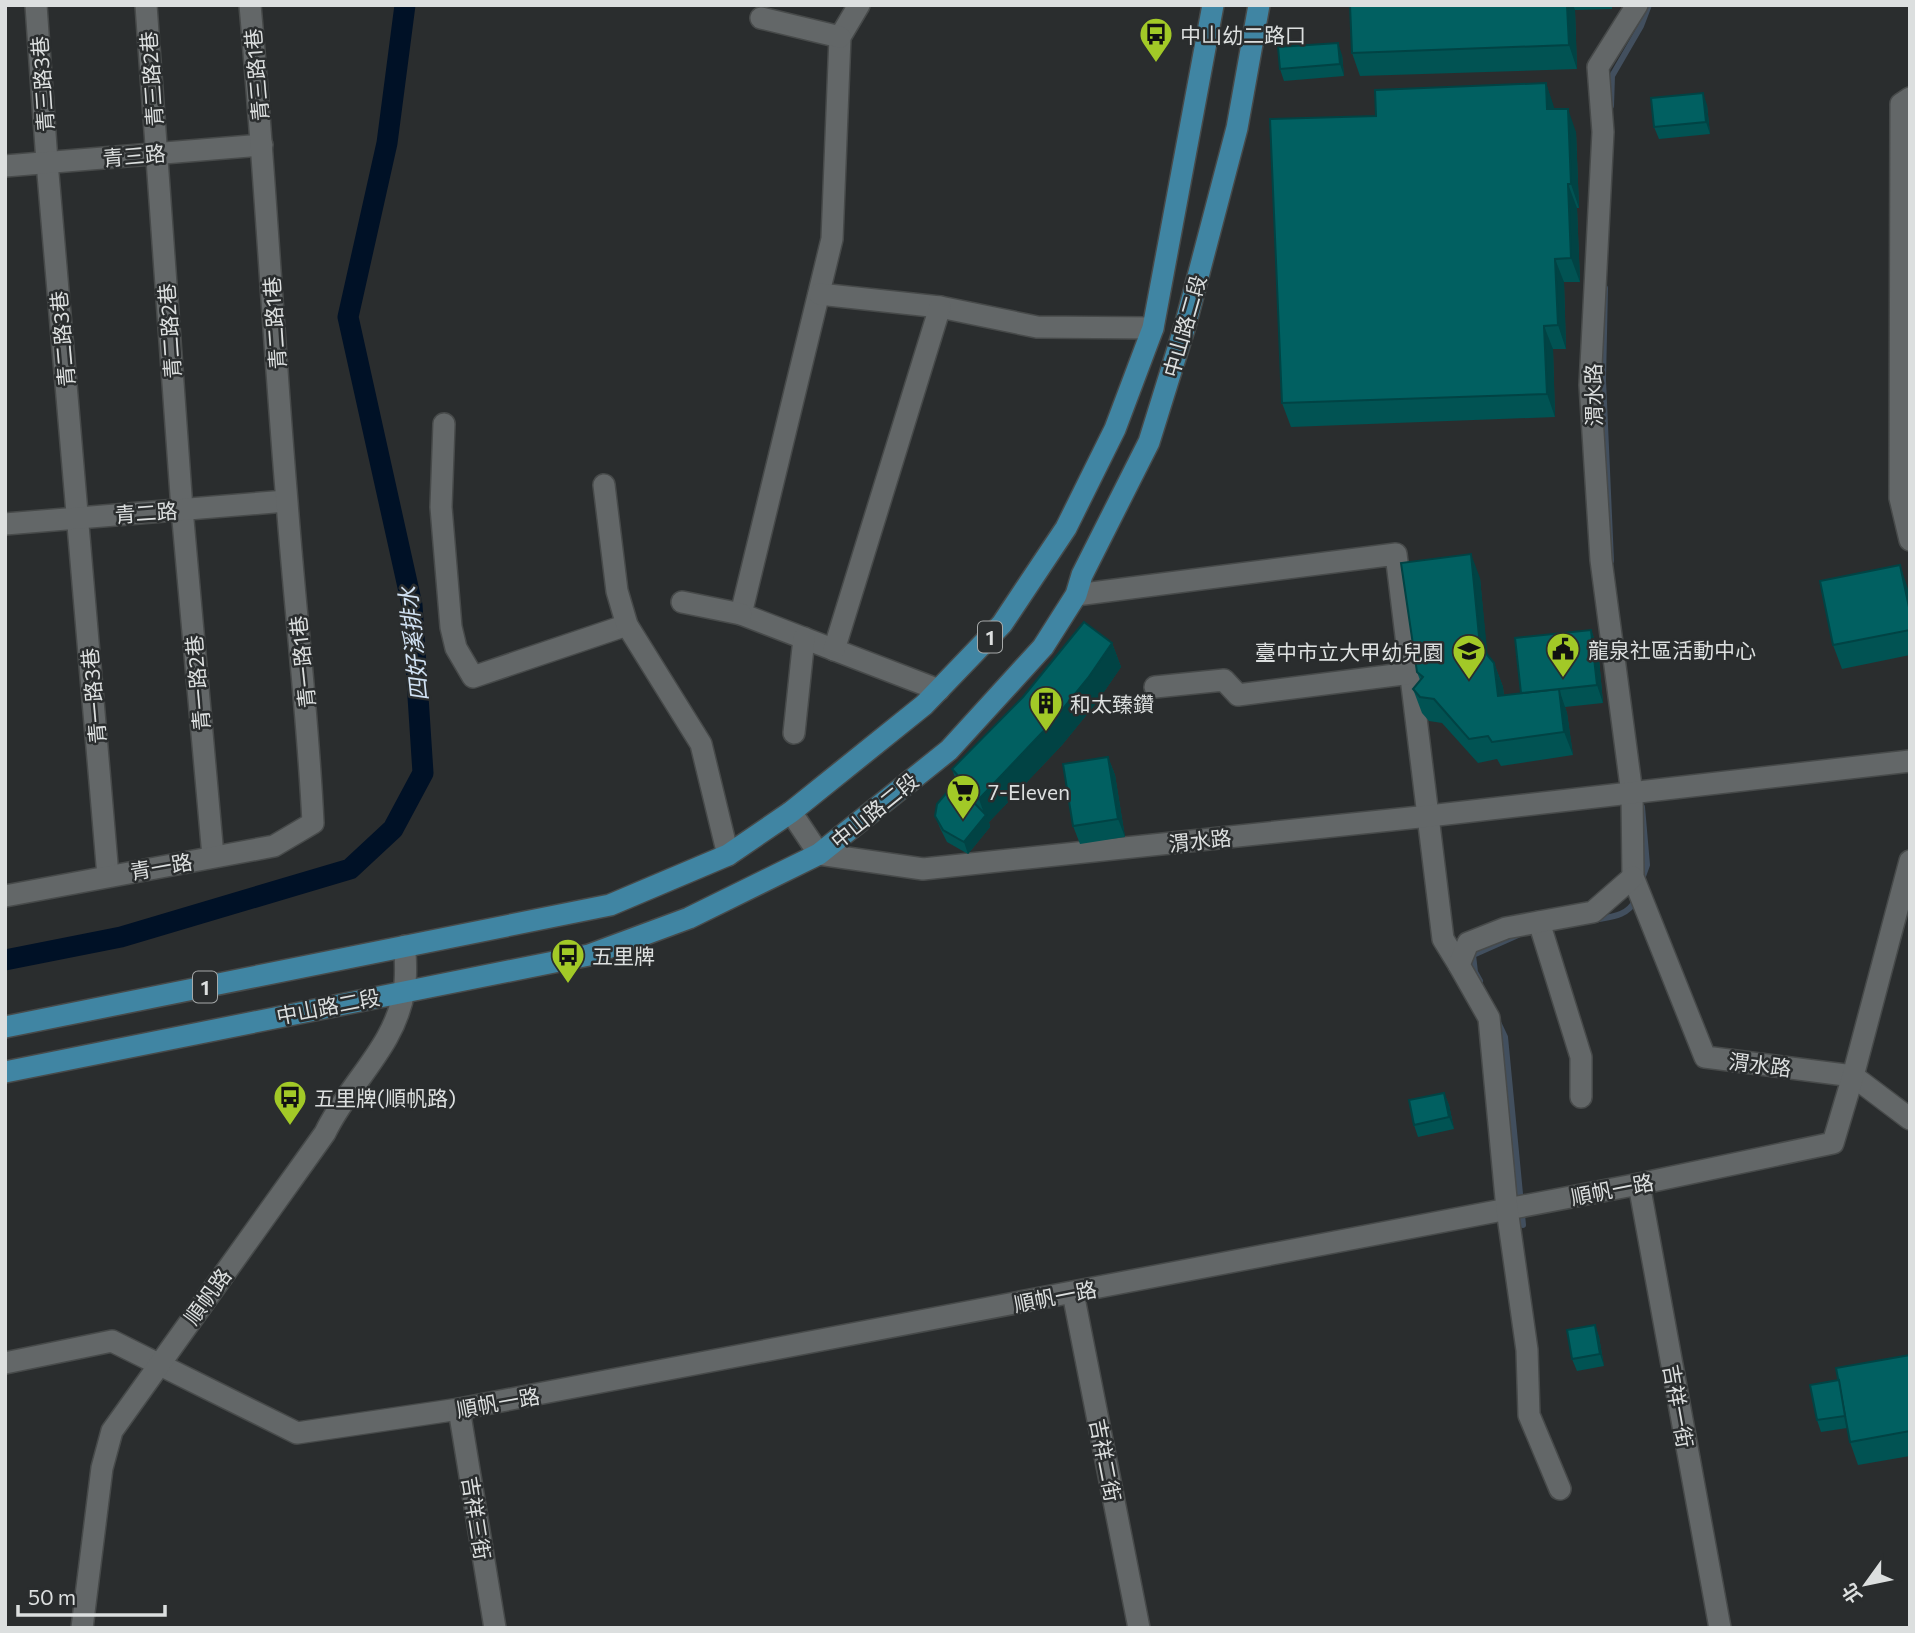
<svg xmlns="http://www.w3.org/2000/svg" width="1915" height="1633" viewBox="0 0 1915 1633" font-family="Commissioner,'Noto Sans TC',sans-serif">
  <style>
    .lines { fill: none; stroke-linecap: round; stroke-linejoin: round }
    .stream { stroke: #424f5e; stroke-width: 6 }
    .canal { stroke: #001126; stroke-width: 21 }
    .minor-casing { stroke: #474a4a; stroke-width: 24 }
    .major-casing { stroke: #474a4a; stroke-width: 24 }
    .minor { stroke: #636768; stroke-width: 21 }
    .major { stroke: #4085a3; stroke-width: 21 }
    .wall { fill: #015353 }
    .shaded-wall { fill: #014344 }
    .building { fill: #016061; stroke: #014344; stroke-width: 2 }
    .labels { text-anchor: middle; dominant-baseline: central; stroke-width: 5; stroke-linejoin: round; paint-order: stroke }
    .shield { fill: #2a2d2e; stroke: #a7aaaa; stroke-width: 2 }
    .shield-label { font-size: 19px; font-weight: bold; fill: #dcdfdf }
    .poi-label { font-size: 21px; fill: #dcdfdf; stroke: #2a2d2e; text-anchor: start }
    .street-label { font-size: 21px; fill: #dcdfdf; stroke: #2a2d2e }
    .water-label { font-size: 23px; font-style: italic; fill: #d1e2f4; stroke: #2a2d2e }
  </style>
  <rect width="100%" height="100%" fill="#2a2d2e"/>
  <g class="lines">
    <g class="stream">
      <path d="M 1611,106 L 1612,76 L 1641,26 L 1649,5"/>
      <path d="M 1605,288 L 1603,380 L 1611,561"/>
      <path d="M 1642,879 L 1647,865 L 1642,807"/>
      <path d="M 1594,920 C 1609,917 1629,916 1635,900"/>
      <path d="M 1480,981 L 1475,972 L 1473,955 L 1518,935"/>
      <path d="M 1497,1020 L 1505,1037 L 1523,1225"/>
    </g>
    <path class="canal" d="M 5,960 L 121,937 L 350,869 L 393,829 L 423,773 L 412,605 L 348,317 L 387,143 L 405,5"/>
    <defs>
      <g id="minor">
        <path d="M 36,5 L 47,162 L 108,876"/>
        <path d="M 146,5 L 182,509 L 213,856"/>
        <path d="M 859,5 L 840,37 L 832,239 L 741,614 L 939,690"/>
        <path d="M 1637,5 L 1598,67 L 1603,132 L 1590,385 L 1601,560 L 1632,794 L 1633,877 L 1705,1057 L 1853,1076 L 1910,1119"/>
        <path d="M 761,18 L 840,37"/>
        <path d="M 1910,98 L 1901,104 L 1900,498 L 1910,540"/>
        <path d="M 5,166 L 262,145"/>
        <path d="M 819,294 L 940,307 L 1037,327 L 1153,328"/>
        <path d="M 444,424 L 441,507 L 451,627 L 456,648 L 473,677 L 627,625"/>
        <path d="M 604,485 L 617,591 L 627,625 L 701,744 L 728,855"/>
        <path d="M 5,524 L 286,501"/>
        <path d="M 1076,595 L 1396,554 L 1443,939 L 1459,965"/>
        <path d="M 682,602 L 741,614"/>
        <path d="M 834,650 L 940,307"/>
        <path d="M 1155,687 L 1224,680 L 1238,695 L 1411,673"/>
        <path d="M 794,733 L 804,638"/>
        <path d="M 791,812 L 819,854 L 923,869 L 1429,816 L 1910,761"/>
        <path d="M 5,896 L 274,846 L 313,823 C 308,716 295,609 287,502 C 273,336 265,171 250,5"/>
        <path d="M 1539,922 L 1581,1057 L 1581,1097"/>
        <path d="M 1639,1184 L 1720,1628"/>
        <path d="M 1073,1293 L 1139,1628"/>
        <path d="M 5,1363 L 112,1341 L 297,1433 L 459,1409 L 1639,1184 L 1833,1143 L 1853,1076 L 1910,861"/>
        <path d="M 459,1409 L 495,1628"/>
        <path d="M 1560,1489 L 1529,1415 L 1527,1350 L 1507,1209 L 1489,1018 L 1459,965 L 1468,943 L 1506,928 L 1593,912 L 1633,877"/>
        <path d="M 82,1628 L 102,1468 L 112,1431 L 325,1133 C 348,1084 396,1046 404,990 C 407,976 405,961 405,946"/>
      </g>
      <g id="major">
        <path d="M 5,1027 L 610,905 L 728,855 L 791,812 L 924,705 L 1002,624 L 1066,528 L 1115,429 L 1153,328 L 1213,5"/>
        <path d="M 5,1072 L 589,955 L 689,918 L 819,854 L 949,750 L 1043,647 L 1076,595 L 1082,575 L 1149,442 L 1185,326 L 1237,128 L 1259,5"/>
      </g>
    </defs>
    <use href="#minor" class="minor-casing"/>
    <use href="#major" class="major-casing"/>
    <use href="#minor" class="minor"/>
    <use href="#major" class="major"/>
  </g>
  <g class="wall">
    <path d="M 1350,5 L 1612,5 L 1612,9 L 1575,10 L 1577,69 L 1360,76 L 1352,53 Z"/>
    <path d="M 1342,55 L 1344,76 L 1284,81 L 1280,69 Z"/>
    <path d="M 1546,83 L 1554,109 L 1576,132 L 1579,208 L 1577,208 L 1580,282 L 1564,282 L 1566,349 L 1553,349 L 1555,417 L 1291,427 L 1282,403 L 1376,116 Z"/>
    <path d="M 1707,105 L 1710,134 L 1659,139 L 1654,127 Z"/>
    <path d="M 1480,578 L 1487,655 L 1494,663 L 1503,687 L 1504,696 L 1521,694 L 1591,630 L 1598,648 L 1603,703 L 1565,707 L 1567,713 L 1573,755 L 1501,766 L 1497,759 L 1478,763 L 1442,723 L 1429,721 L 1422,713 L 1413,689 L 1420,680 L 1417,672 Z"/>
    <path d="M 1908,589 L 1910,595 L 1910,655 L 1842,669 L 1833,645 Z"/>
    <path d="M 1112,643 L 1121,667 L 1097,702 L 1062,745 L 989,822 L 990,827 L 968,854 L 947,842 L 940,828 L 935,816 L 958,786 L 952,769 Z"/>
    <path d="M 1108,757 L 1115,775 L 1125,837 L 1080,844 L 1073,826 Z"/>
    <path d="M 1444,1093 L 1449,1105 L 1454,1129 L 1418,1137 L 1414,1125 Z"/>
    <path d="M 1595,1325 L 1599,1337 L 1604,1366 L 1577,1371 L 1572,1359 Z"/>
    <path d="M 1910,1355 L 1910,1456 L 1858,1465 L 1850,1442 L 1847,1428 L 1821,1432 L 1817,1420 L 1839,1380 Z"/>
  </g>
  <g class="shaded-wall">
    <path d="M 1567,5 L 1573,5 L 1575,10 L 1577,69 L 1569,45 Z"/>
    <path d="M 1338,43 L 1342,55 L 1344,76 L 1340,64 Z"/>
    <path d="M 1546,83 L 1554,107 L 1555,133 L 1547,109 Z"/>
    <path d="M 1703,93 L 1707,105 L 1710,134 L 1706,122 Z"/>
    <path d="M 1568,109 L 1576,132 L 1579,208 L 1571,184 Z"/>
    <path d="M 1568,184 L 1577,208 L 1580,282 L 1571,258 Z"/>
    <path d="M 1555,259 L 1564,282 L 1566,349 L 1558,325 Z"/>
    <path d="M 1544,326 L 1553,349 L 1555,417 L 1547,394 Z"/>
    <path d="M 1471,554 L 1480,578 L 1489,670 L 1480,646 Z"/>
    <path d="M 1900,565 L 1910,595 L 1910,612 Z"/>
    <path d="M 1591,630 L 1598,648 L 1603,703 L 1597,685 Z"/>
    <path d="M 1112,643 L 1121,667 L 1097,702 L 1062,745 L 989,822 L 990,827 L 968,854 L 964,842 L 985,816 L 979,799 Z"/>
    <path d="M 1494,663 L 1503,687 L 1506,720 L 1498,696 Z"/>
    <path d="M 1559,689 L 1567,713 L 1573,755 L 1564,732 Z"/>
    <path d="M 1108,757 L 1115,775 L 1125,837 L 1118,819 Z"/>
    <path d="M 1444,1093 L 1449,1105 L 1454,1129 L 1449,1117 Z"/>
    <path d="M 1595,1325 L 1599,1337 L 1604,1366 L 1600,1354 Z"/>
  </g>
  <g class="building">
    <path d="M 1350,5 L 1567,5 L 1569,45 L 1352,53 Z"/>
    <path d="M 1338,43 L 1340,64 L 1280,69 L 1278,47 Z"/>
    <path d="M 1546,83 L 1547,109 L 1568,109 L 1571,184 L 1568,184 L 1571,258 L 1555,259 L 1558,325 L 1544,326 L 1547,394 L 1282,403 L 1270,119 L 1376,116 L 1375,90 Z"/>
    <path d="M 1703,93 L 1706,122 L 1654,127 L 1651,98 Z"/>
    <path d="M 1471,554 L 1480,646 L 1494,663 L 1498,696 L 1559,689 L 1564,732 L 1492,742 L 1488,736 L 1469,739 L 1434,699 L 1420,697 L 1413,689 L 1423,677 L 1417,672 L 1401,563 Z"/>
    <path d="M 1900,565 L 1910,612 L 1910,630 L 1833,645 L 1820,581 Z"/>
    <path d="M 1084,622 L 1112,643 L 1088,678 L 1053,721 L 979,799 L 952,769 L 1023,697 Z"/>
    <path d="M 1591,630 L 1597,685 L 1521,693 L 1515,638 Z"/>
    <path d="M 1108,757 L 1118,819 L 1073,826 L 1063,764 Z"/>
    <path d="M 955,783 L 986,815 L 964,842 L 943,830 L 935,816 L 937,804 Z"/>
    <path d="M 1444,1093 L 1449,1117 L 1414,1125 L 1409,1100 Z"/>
    <path d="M 1595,1325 L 1600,1354 L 1572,1359 L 1567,1330 Z"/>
    <path d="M 1910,1355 L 1910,1431 L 1850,1442 L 1836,1368 Z"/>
    <path d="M 1839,1380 L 1845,1416 L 1817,1420 L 1810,1385 Z"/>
  </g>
  <defs>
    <symbol id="bus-pin" viewBox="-11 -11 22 30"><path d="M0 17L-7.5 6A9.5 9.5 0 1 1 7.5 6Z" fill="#a2c927" stroke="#2a2d2e"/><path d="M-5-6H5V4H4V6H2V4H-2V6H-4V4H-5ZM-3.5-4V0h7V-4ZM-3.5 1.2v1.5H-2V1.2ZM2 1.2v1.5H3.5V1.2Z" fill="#111"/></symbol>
    <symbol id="civic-pin" viewBox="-11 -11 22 30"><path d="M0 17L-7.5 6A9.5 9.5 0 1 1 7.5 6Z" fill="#a2c927" stroke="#2a2d2e"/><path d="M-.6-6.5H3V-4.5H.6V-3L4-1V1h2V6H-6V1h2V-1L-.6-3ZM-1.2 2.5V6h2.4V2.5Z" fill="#111"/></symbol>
    <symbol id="school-pin" viewBox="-11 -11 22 30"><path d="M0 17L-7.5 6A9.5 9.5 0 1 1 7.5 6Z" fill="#a2c927" stroke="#2a2d2e"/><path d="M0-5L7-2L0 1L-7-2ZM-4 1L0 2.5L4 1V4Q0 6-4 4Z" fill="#111"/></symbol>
    <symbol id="building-pin" viewBox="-11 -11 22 30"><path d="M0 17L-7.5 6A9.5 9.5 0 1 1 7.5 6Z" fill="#a2c927" stroke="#2a2d2e"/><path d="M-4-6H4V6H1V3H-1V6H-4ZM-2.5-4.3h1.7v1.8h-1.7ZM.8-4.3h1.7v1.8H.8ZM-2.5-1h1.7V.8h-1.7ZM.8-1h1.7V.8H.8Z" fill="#111"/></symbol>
    <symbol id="supermarket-pin" viewBox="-11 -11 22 30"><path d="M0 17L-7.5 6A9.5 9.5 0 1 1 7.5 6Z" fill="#a2c927" stroke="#2a2d2e"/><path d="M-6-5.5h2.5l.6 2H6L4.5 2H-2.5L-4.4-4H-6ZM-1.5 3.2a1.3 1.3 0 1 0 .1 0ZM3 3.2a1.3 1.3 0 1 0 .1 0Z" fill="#111"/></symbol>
  </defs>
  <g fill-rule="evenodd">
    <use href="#bus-pin" x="1137" y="15" width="38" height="52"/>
    <use href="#civic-pin" x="1544" y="630" width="38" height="52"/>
    <use href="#school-pin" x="1450" y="632" width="38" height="52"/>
    <use href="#building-pin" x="1027" y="684" width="38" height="52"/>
    <use href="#supermarket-pin" x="944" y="772" width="38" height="52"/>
    <use href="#bus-pin" x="549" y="936" width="38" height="52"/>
    <use href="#bus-pin" x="271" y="1078" width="38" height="52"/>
  </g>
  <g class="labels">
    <g class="shield">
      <rect x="978" y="621.5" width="24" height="31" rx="5"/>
      <rect x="193" y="971.5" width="24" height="31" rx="5"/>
    </g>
    <g class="shield-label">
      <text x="990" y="637">1</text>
      <text x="205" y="987">1</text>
    </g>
    <g class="poi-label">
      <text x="1180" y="34">中山幼二路口</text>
      <text x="1588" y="649">龍泉社區活動中心</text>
      <text x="1444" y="651" text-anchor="end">臺中市立大甲幼兒園</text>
      <text x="1070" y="703">和太臻鑽</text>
      <text x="988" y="791">7-Eleven</text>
      <text x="592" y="955">五里牌</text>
      <text x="314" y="1097">五里牌(順帆路)</text>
    </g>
    <g class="street-label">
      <text transform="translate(256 75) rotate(-95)">青三路1巷</text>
      <text transform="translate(151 79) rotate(-94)">青三路2巷</text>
      <text transform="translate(42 84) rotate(-94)">青三路3巷</text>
      <text transform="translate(134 155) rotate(-5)">青三路</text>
      <text transform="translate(274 323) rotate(-94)">青二路1巷</text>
      <text transform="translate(1184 326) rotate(-74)">中山路二段</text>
      <text transform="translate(169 331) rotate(-94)">青二路2巷</text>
      <text transform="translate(62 339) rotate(-95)">青二路3巷</text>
      <text transform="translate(1593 395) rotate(-91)">渭水路</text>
      <text transform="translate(146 512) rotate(-4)">青二路</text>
      <text transform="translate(302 662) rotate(-96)">青一路1巷</text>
      <text transform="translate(197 683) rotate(-95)">青一路2巷</text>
      <text transform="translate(93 696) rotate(-95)">青一路3巷</text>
      <text transform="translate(874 810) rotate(-39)">中山路二段</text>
      <text transform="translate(1200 840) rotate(-6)">渭水路</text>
      <text transform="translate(161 866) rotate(-10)">青一路</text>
      <text transform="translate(328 1006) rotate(-11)">中山路二段</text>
      <text transform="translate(1760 1064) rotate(7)">渭水路</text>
      <text transform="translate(1612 1189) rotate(-11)">順帆一路</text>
      <text transform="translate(207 1296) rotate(-54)">順帆路</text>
      <text transform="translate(1055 1296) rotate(-11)">順帆一路</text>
      <text transform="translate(498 1402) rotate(-10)">順帆一路</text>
      <text transform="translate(1679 1406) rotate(80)">吉祥一街</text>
      <text transform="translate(1106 1460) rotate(79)">吉祥二街</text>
      <text transform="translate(477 1518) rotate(81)">吉祥三街</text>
    </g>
    <g class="water-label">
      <text transform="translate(413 644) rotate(-96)">四好溪排水</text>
    </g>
  </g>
  <rect width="1915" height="1633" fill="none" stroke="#dcdfdf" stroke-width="14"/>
  <g transform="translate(1866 1584) rotate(237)" stroke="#2a2d2e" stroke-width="5" paint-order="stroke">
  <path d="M0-5L12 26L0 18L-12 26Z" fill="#dcdfdf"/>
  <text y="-10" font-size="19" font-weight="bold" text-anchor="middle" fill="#dcdfdf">北</text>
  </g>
  <path d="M18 1605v10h147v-10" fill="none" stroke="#dcdfdf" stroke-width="3.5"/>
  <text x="28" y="1605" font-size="21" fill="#dcdfdf" stroke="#2a2d2e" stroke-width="5" paint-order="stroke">50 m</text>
</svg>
